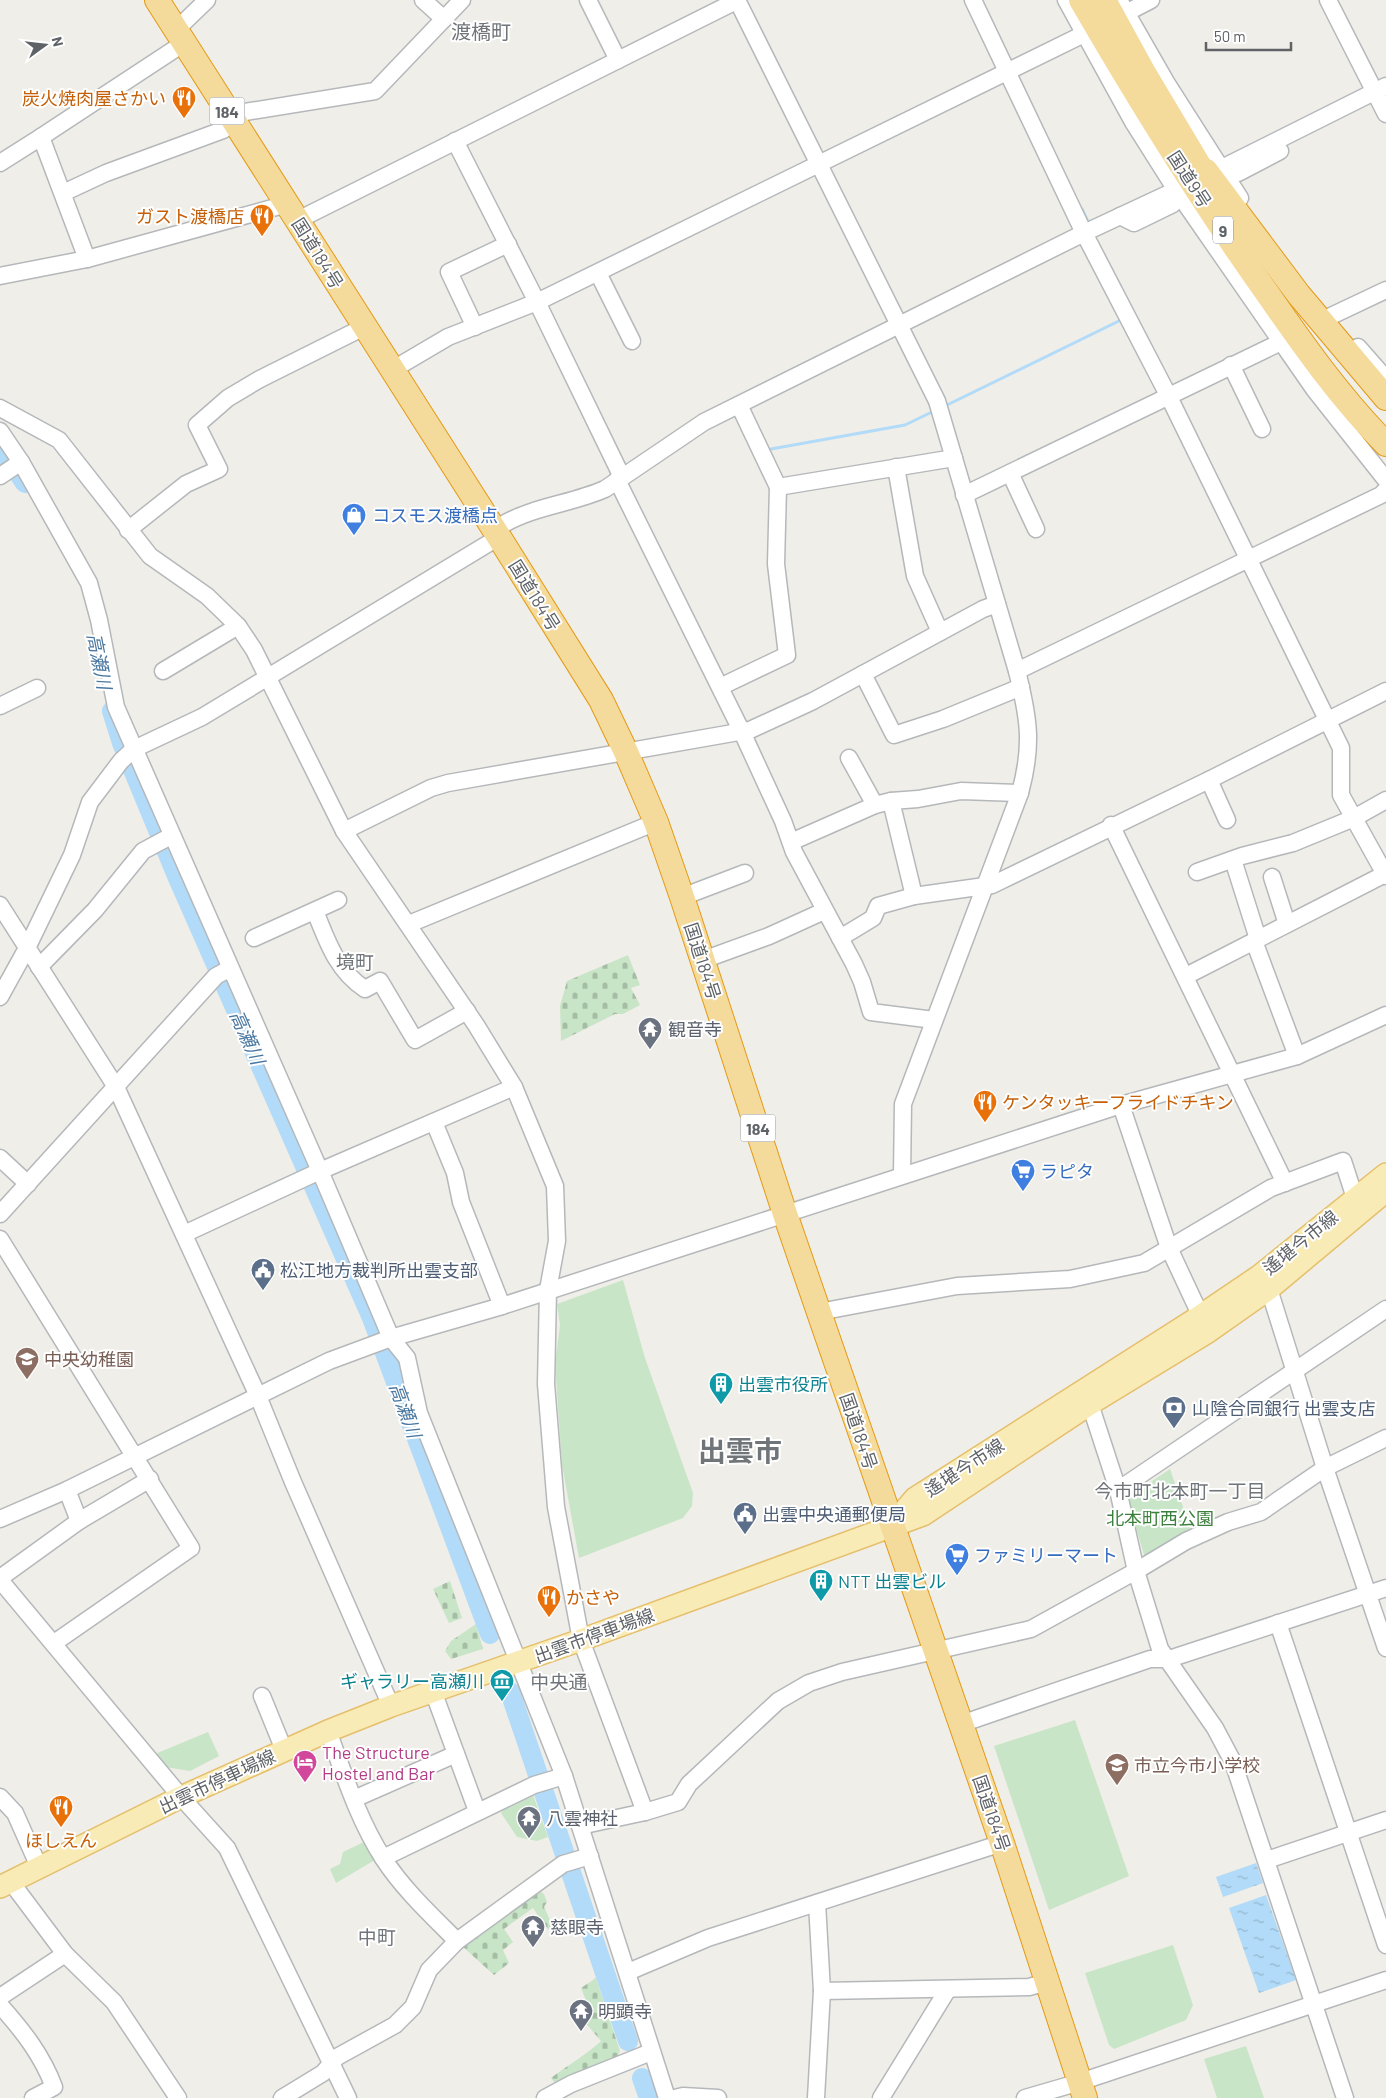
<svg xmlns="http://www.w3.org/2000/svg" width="1386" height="2098" viewBox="0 0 1386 2098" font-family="Barlow,'Noto Sans JP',sans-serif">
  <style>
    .green { fill: #c9e5c7 }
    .cemetery { fill: url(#cemetery-stones) }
    .water { fill: url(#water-ripples) }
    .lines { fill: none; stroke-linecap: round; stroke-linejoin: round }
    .stream { stroke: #b1dbf8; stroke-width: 3 }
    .river { stroke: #b1dbf8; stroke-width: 20 }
    .minor-casing { stroke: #b5b8bb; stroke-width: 19 }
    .major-casing { stroke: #e5bf6c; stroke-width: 24 }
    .highway-casing { stroke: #e39b16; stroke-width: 26 }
    .minor { stroke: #fff; stroke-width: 16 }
    .major { stroke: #f8ebb5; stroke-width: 21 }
    .highway { stroke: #f4da9b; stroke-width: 24 }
    .labels { text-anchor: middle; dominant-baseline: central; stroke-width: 4; stroke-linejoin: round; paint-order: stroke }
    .shield { fill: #fff; stroke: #8f9295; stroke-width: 1 }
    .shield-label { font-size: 16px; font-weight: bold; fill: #5f6367 }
    .food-label { font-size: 18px; fill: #c56008; stroke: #fff; text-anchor: end }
    .street-label { font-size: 18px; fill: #5f6367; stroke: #fff }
    .shop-label { font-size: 18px; fill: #366cbe; stroke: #fff; text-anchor: start }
    .worship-label { font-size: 18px; fill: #5b616d; stroke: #fff; text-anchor: start }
    .service-label { font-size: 18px; fill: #4e5e75; stroke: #fff; text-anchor: start }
    .education-label { font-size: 18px; fill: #785e54; stroke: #fff; text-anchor: start }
    .culture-label { font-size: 18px; fill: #0d838f; stroke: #fff; text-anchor: start }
    .park-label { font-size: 18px; fill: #3d803e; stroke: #fff }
    .hotel-label { font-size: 18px; fill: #b23c85; stroke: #fff; text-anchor: start }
    .water-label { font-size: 19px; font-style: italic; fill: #4a78a1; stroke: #fff }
    .neighbourhood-label { font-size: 19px; fill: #707579; stroke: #fff }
    .quarter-label { font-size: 20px; fill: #707579; stroke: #fff }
    .town-label { font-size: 28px; font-weight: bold; fill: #707579; stroke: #fff }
  </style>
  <defs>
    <pattern id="cemetery-stones" width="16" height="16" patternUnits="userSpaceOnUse" patternTransform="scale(1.25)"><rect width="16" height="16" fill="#c9e5c7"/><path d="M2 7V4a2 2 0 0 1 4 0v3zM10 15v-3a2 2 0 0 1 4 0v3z" fill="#a6bda5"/></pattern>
    <pattern id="water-ripples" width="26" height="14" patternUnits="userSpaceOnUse" patternTransform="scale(1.25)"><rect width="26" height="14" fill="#b1dbf8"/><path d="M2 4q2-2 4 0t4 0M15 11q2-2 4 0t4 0" fill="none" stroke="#93b5cd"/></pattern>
  </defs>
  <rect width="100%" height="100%" fill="#f0eee8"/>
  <g class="green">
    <path d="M 623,1280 L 645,1358 L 693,1493 L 692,1506 L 683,1518 L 579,1558 L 562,1465 L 555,1364 L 560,1325 L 557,1304 Z"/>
    <path d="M 1170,1469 L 1191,1530 L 1145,1558 L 1127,1498 Z"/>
    <path d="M 1075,1720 L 1129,1876 L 1049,1910 L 994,1746 Z"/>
    <path d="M 208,1732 L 219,1756 L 190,1771 L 165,1767 L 155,1754 Z"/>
    <path d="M 532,1792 L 548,1837 L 537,1841 L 517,1837 L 501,1813 L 508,1805 Z"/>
    <path d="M 370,1839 L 380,1857 L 336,1883 L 330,1869 L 340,1864 L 343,1852 Z"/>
    <path d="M 1173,1945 L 1193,2005 L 1186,2020 L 1114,2049 L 1109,2045 L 1085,1973 Z"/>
    <path d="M 1246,2046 L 1264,2098 L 1217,2098 L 1204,2059 Z"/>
  </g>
  <g class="cemetery">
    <path d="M 628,955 L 640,985 L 631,988 L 640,1005 L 623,1014 L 615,1014 L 561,1041 L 560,1006 L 567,981 Z"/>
    <path d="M 450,1581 L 462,1618 L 449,1623 L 433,1589 Z"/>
    <path d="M 476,1624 L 483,1649 L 451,1659 L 445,1651 L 451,1641 Z"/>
    <path d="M 537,1889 L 544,1894 L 547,1902 L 544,1907 L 551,1922 L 559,1924 L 559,1933 L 548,1929 L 533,1908 L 504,1929 L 513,1942 L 503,1950 L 509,1963 L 494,1975 L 463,1947 Z"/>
    <path d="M 596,1978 L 620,2051 L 616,2059 L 583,2070 L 555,2083 L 551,2078 C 568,2065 585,2056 601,2041 L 583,2020 L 591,2013 L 581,1988 Z"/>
  </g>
  <g class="water">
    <path d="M 1256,1863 L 1263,1883 L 1223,1897 L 1216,1877 Z"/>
    <path d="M 1266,1895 L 1296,1980 L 1259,1993 L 1229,1908 Z"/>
  </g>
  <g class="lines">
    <g class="stream">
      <path d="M 1082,209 L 1089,224"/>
      <path d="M 945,406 L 1123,319"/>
      <path d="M 771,449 L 905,425 L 934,411"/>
    </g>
    <g class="river">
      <path d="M 0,446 L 25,483"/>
      <path d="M 112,711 L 122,743 L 177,876 L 372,1318 L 490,1634"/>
      <path d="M 510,1692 L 628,2041"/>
      <path d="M 642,2078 L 649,2098"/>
    </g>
    <defs>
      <g id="minor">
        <path d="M 423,0 L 444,19"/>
        <path d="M 588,0 L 618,60"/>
        <path d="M 737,0 L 937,401 L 1017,671 C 1029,719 1033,745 1020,793 L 903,1104 L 902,1175"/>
        <path d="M 973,0 L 1084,233 L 1168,395 L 1341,748 L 1341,795 L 1386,876"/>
        <path d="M 1066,0 L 1133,122 L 1176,190 L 1314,389 L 1386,480"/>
        <path d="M 1119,0 L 1166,82 L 1240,198"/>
        <path d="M 1328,0 L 1386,114"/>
        <path d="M 1126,13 L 1151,0"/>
        <path d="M 176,30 L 207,0"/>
        <path d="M 41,137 L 184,43"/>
        <path d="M 455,141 L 537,302 L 622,477"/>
        <path d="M 0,163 L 41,137 L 87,259"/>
        <path d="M 1220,169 L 1386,86"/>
        <path d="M 1238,173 L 1280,151"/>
        <path d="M 63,193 L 106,173 L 223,130 L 245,112 L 375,91 L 462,0"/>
        <path d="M 1120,216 L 1134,223 L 1173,204"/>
        <path d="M 298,220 L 738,0"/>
        <path d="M 598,273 L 632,341"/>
        <path d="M 0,276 L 87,259 L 287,204"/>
        <path d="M 1331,316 L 1386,290"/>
        <path d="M 475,327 L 449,272 L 508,244"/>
        <path d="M 1358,347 L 1386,379"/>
        <path d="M 1231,365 L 1262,429"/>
        <path d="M 392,370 L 448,337 L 537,302 L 1084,34"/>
        <path d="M 0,408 L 59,440 L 150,556 L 207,596 L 238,626 L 254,650 L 344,831 L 476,1025 L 514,1087 L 555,1186 L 557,1241 L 548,1290 L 546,1384 L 556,1507 L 581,1640 L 645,1812"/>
        <path d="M 0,431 L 21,462 L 89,583 L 99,620 L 116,707 L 320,1171 L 391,1338 L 407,1358 L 419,1413 L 564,1776 L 667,2098"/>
        <path d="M 896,467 L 915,576 L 940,632"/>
        <path d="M 1010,473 L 1036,529"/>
        <path d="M 0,476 L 21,462"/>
        <path d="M 617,480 L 742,732 L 783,821 L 794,852 L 854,964 L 862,982 L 871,1012 L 934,1020"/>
        <path d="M 778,487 L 954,458"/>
        <path d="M 964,495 L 1281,342"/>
        <path d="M 128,530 L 186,484 L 219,469 L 197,425 L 228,398 L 260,379 L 364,327"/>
        <path d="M 163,671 L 238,626"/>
        <path d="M 1017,671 L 1381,495 L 1386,490"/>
        <path d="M 863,674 L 894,735 L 943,719 L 1021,687"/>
        <path d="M 720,687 L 787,655 L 776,564 L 778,487 L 739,405"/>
        <path d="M 0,706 L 37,688"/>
        <path d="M 849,758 L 875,805"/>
        <path d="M 1209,780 L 1227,820"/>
        <path d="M 891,801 L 914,896"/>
        <path d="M 1111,825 L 1285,1183"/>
        <path d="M 344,831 L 431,788 L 448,783 L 750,730 L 813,701 L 983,609 L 997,604"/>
        <path d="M 791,842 L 875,805 L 891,801 L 918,799 L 961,791 L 1020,793"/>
        <path d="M 1235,866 L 1258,939"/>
        <path d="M 1197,872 L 1242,856 L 1293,843 L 1354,818 L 1386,800"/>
        <path d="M 1272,877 L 1287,924"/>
        <path d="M 682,897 L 745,873"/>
        <path d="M 0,905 L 116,1087 L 258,1396 L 293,1482 L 391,1706"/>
        <path d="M 315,911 C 327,941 337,971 365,989 L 380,981 L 415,1040 L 467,1011"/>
        <path d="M 409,924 L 656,822"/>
        <path d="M 254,938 L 338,900"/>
        <path d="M 840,938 L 873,918 L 878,906 L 914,896 L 992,885 L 1209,780 L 1386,691"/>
        <path d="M 1254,941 L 1297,1056"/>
        <path d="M 703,960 L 769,936 L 824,911"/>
        <path d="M 39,967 L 95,910 L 143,851 L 171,836"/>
        <path d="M 1186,976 L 1385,874"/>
        <path d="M 0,997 L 27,948 L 72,855 L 90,802 L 121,761 L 134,749 L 202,717 L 499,537 L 502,525 C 534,506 571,504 605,489 L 704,422 L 1084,233 L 1176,190"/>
        <path d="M 1121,1105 L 1169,1248 L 1205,1325"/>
        <path d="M 434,1122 L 455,1173 L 461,1202 L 502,1306"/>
        <path d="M 0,1158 L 28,1184"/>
        <path d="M 0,1214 L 216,976 L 229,969"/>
        <path d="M 184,1234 L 320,1171 L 514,1087"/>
        <path d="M 0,1239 L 191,1548 L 54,1643"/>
        <path d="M 1263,1282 L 1269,1289 L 1325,1468 L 1386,1648"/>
        <path d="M 819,1312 L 957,1286 L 1070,1279 L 1144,1263 L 1271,1188 L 1343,1161 L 1355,1198"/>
        <path d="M 1084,1395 L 1090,1404 L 1118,1490 L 1136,1571 L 1160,1649 L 1215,1728 L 1233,1762 L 1345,2098"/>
        <path d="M 1118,1490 L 1386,1309"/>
        <path d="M 0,1519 L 67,1490 L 329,1361 L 391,1338 L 502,1306 L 1121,1105 L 1297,1056 L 1386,1015"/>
        <path d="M 79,1521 L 150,1479"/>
        <path d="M 0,1578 L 79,1521 L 67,1490"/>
        <path d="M 0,1580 L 181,1797 L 227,1848 L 348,2098"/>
        <path d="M 1278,1623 L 1386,1945"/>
        <path d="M 433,1691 L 477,1811"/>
        <path d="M 262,1696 L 284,1750"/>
        <path d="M 961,1724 L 1150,1659 L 1169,1659 L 1386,1588"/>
        <path d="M 328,1731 C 344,1774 358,1819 383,1858 C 403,1889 431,1915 457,1941"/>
        <path d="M 0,1797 L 15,1813 L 39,1867"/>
        <path d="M 354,1799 L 456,1754"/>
        <path d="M 580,1826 L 645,1812 L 678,1802 L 689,1784 L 778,1701 L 809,1683 L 842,1672 L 1031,1629 L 1136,1571 L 1186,1541 L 1228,1522 L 1261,1512 L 1325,1468 L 1386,1438"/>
        <path d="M 383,1858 L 534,1785 L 564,1776"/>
        <path d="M 1267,1860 L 1386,1820"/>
        <path d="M 11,1882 L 65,1954 L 114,2002 L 178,2098"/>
        <path d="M 628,1972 L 708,1938 L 1002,1843"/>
        <path d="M 822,1991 L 1029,1987 L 1048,1982"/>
        <path d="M 0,1997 L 65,1954"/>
        <path d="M 0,2005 C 23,2031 42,2055 54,2087 L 33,2098"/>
        <path d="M 282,2098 L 323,2073 L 337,2057 L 395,2025 L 413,2007 L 429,1970 L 457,1941 L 563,1864 L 590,1856"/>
        <path d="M 545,2098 L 571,2084 L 651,2052"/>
        <path d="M 675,2098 L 683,2096 L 718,2098"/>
        <path d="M 816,2098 L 822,1991 L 817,1903"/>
        <path d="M 881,2098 L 948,1989"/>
        <path d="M 1025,2098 L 1080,2082 L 1386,1980"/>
      </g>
      <g id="major">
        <path d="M 891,1526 L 915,1498 L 1200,1316 L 1259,1276 L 1386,1174"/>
        <path d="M 0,1887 L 181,1797 L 328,1731 L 391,1706 L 581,1640 L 923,1515 L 1090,1404 L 1208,1332 L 1269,1289 L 1386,1191"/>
      </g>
      <g id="highway">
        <path d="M 157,0 L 499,537 L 601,700 L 626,752 L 656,822 L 682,897 L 785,1214 L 1002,1843 L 1085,2098"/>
        <path d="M 1081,0 C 1139,100 1200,199 1267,293 C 1303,345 1341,399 1386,444"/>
        <path d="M 1104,0 L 1144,73 L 1212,187"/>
        <path d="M 1206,171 L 1299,295 L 1386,398"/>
      </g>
    </defs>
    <use href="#minor" class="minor-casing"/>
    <use href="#major" class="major-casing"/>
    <use href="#highway" class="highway-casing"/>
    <use href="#minor" class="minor"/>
    <use href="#major" class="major"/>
    <use href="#highway" class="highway"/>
  </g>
  <defs>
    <symbol id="restaurant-pin" viewBox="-11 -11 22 30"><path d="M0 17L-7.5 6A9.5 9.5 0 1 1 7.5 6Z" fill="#e8710a" stroke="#fff"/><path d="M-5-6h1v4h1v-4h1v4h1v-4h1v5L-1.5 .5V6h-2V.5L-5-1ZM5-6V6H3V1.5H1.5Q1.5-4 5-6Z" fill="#fff"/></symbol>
    <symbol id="shop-pin" viewBox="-11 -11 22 30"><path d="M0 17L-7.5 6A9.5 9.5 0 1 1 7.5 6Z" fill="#3f7fe0" stroke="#fff"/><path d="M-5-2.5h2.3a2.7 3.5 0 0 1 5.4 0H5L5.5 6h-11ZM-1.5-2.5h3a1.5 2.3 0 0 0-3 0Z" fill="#fff"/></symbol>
    <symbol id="temple-pin" viewBox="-11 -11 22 30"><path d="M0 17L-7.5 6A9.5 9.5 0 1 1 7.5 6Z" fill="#6b7280" stroke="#fff"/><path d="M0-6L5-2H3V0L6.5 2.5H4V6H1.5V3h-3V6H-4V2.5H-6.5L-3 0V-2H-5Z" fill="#fff"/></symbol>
    <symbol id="supermarket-pin" viewBox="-11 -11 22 30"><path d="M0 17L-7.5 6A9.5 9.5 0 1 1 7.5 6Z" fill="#3f7fe0" stroke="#fff"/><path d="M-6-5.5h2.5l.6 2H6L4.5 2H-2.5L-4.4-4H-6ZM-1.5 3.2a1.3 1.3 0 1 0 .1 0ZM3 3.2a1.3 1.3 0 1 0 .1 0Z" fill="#fff"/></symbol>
    <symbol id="civic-pin" viewBox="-11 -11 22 30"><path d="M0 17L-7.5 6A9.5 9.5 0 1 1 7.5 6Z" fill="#5c6f8a" stroke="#fff"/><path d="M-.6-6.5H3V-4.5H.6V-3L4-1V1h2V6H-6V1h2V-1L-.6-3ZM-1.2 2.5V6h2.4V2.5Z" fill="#fff"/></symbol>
    <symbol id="school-pin" viewBox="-11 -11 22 30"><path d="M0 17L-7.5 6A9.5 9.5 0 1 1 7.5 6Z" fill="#8d6e63" stroke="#fff"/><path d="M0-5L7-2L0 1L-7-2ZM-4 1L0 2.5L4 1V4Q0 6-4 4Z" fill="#fff"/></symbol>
    <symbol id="building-pin" viewBox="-11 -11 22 30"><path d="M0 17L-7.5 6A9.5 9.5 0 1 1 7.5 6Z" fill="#0f9aa8" stroke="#fff"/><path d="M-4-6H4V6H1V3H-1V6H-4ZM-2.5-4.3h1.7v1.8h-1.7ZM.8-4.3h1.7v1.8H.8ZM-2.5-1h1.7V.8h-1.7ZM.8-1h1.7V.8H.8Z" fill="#fff"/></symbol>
    <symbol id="bank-pin" viewBox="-11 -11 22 30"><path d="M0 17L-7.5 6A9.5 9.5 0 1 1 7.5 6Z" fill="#5c6f8a" stroke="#fff"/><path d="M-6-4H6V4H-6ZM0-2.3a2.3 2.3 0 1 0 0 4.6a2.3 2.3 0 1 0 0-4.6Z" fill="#fff"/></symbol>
    <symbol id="museum-pin" viewBox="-11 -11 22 30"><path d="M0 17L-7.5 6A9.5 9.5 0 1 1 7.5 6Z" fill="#0f9aa8" stroke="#fff"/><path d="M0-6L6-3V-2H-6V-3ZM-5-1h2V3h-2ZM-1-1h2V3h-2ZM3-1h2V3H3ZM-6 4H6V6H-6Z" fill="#fff"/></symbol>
    <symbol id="hotel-pin" viewBox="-11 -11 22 30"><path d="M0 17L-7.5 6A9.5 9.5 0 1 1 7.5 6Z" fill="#d1479c" stroke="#fff"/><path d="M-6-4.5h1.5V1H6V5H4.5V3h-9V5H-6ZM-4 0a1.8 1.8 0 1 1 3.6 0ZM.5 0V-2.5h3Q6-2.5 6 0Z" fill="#fff"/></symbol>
  </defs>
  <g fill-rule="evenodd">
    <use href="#restaurant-pin" x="170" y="84" width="28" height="38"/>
    <use href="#restaurant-pin" x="248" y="202" width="28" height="38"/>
    <use href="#shop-pin" x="340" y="501" width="28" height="38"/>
    <use href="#temple-pin" x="636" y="1015" width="28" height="38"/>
    <use href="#restaurant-pin" x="971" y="1088" width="28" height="38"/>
    <use href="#supermarket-pin" x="1009" y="1157" width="28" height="38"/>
    <use href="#civic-pin" x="249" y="1256" width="28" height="38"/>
    <use href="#school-pin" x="13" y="1345" width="28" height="38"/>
    <use href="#building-pin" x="707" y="1370" width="28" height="38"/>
    <use href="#bank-pin" x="1160" y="1394" width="28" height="38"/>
    <use href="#civic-pin" x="731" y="1500" width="28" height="38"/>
    <use href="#supermarket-pin" x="943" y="1541" width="28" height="38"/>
    <use href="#building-pin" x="807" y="1567" width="28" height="38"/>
    <use href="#restaurant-pin" x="535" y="1583" width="28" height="38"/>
    <use href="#museum-pin" x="488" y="1667" width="28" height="38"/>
    <use href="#hotel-pin" x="291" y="1748" width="28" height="38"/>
    <use href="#school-pin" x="1103" y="1751" width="28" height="38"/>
    <use href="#restaurant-pin" x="47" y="1793" width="28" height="38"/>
    <use href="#temple-pin" x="515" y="1804" width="28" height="38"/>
    <use href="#temple-pin" x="519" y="1913" width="28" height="38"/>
    <use href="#temple-pin" x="567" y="1997" width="28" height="38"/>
  </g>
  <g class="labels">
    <g class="shield">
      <rect x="209.5" y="97.5" width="35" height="27" rx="4"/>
      <rect x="1213" y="216.5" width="20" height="27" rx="4"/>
      <rect x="740.5" y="1114.5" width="35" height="27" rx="4"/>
    </g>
    <g class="shield-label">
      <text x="227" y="111">184</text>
      <text x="1223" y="230">9</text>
      <text x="758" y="1128">184</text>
    </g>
    <g class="food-label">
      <text x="166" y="98">炭火焼肉屋さかい</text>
      <text x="244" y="216">ガスト渡橋店</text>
      <text x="1002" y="1102" text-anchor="start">ケンタッキーフライドチキン</text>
      <text x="566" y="1597" text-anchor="start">かさや</text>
      <text x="61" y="1840" text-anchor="middle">ほしえん</text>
    </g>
    <g class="street-label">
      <text transform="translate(1190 179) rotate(57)">国道9号</text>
      <text transform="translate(318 253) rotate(58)">国道184号</text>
      <text transform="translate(535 595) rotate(58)">国道184号</text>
      <text transform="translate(703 961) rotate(72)">国道184号</text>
      <text transform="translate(1300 1242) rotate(-39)">遙堪今市線</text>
      <text transform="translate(859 1431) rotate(71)">国道184号</text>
      <text transform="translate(964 1467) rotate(-33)">遙堪今市線</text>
      <text transform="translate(594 1635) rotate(-20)">出雲市停車場線</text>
      <text transform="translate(217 1781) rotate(-25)">出雲市停車場線</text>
      <text transform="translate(992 1813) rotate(71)">国道184号</text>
    </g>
    <g class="shop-label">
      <text x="372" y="515">コスモス渡橋点</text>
      <text x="1040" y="1171">ラピタ</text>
      <text x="974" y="1555">ファミリーマート</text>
    </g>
    <g class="worship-label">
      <text x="668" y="1029">観音寺</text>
      <text x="546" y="1818">八雲神社</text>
      <text x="550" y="1927">慈眼寺</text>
      <text x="598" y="2011">明顕寺</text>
    </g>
    <g class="service-label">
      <text x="280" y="1270">松江地方裁判所出雲支部</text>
      <text x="1192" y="1408">山陰合同銀行 出雲支店</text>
      <text x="762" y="1514">出雲中央通郵便局</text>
    </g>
    <g class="education-label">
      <text x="44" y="1359">中央幼稚園</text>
      <text x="1134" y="1765">市立今市小学校</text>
    </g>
    <g class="culture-label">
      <text x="738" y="1384">出雲市役所</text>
      <text x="838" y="1581">NTT 出雲ビル</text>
      <text x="484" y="1681" text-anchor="end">ギャラリー高瀬川</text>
    </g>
    <g class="park-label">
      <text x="1160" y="1518">北本町西公園</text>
    </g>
    <g class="hotel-label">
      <text x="322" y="1752">The Structure<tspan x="322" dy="21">Hostel and Bar</tspan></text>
    </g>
    <g class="water-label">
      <text transform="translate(100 661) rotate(79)">高瀬川</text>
      <text transform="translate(248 1037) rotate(66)">高瀬川</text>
      <text transform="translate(406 1410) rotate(70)">高瀬川</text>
    </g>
    <g class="neighbourhood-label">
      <text x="355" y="961">境町</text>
      <text x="1180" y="1490">今市町北本町一丁目</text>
      <text x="559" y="1681">中央通</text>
      <text x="377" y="1936">中町</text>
    </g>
    <g class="quarter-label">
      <text x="481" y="31">渡橋町</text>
    </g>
    <g class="town-label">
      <text x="740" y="1450">出雲市</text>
    </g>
  </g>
  <g transform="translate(45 45) rotate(75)" stroke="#ffffff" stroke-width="4" paint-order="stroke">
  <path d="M0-4L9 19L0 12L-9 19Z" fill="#5f6367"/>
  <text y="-8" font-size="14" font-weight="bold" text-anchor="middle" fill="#5f6367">N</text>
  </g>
  <path d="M1206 42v8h85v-8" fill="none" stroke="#5f6367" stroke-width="2.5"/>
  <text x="1214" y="42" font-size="15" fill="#5f6367" stroke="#ffffff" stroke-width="4" paint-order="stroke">50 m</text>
</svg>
